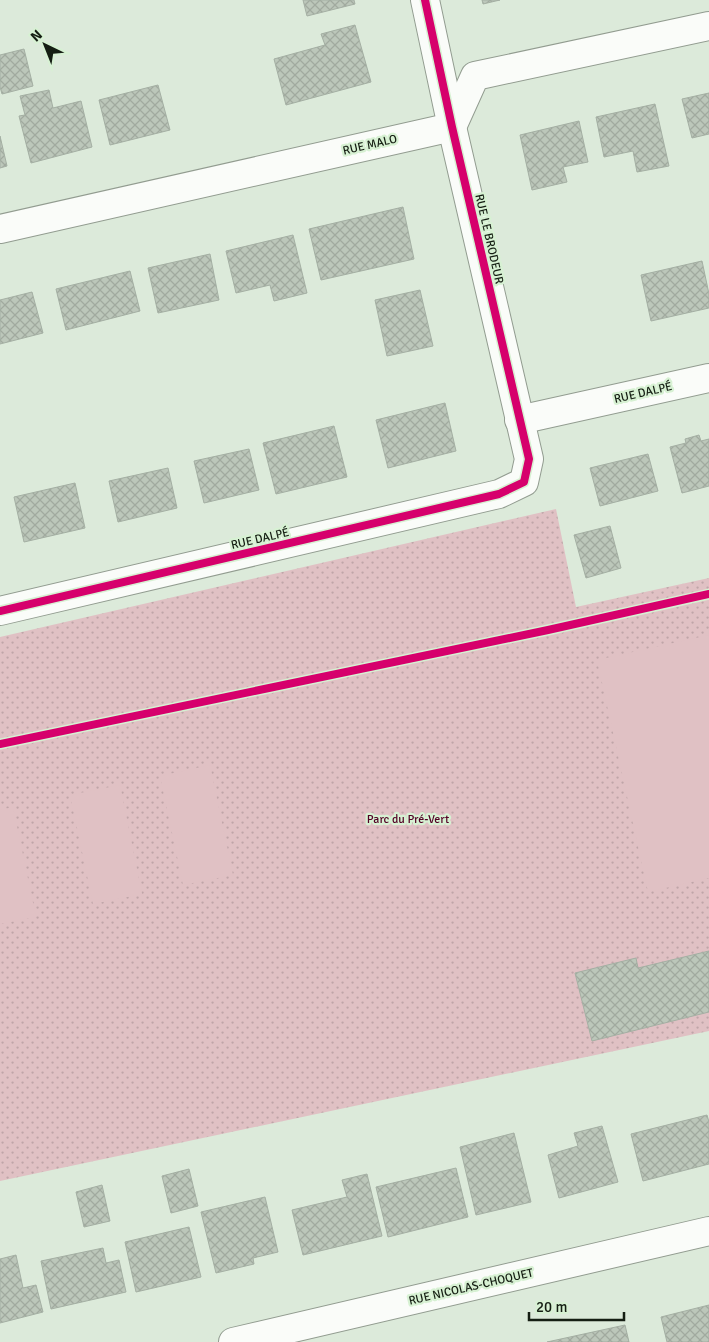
<svg xmlns="http://www.w3.org/2000/svg" width="709" height="1342" viewBox="0 0 709 1342" font-family="Signika,sans-serif">
  <style>
    .green { fill: url(#green-dots) }
    .pitch { fill: #e0c1c4 }
    .building { fill: url(#building-cross-hatch); stroke: #a4afa3 }
    .lines { fill: none; stroke-linecap: round; stroke-linejoin: round }
    .minor-casing { stroke: #929c90; stroke-width: 30 }
    .minor { stroke: #fafcf9; stroke-width: 28 }
    .cycleway-casing { stroke: #d7f1d3; stroke-width: 11 }
    .cycleway { stroke: #d6006c; stroke-width: 8 }
    .labels { text-anchor: middle; dominant-baseline: central; stroke-width: 4.5; stroke-linejoin: round; paint-order: stroke }
    .street-label { font-size: 12px; fill: #151e13; stroke: #d7f1d3 }
    .park-label { font-size: 12px; fill: #520025; stroke: #d7f1d3 }
  </style>
  <defs>
    <pattern id="green-dots" width="8" height="8" patternUnits="userSpaceOnUse" patternTransform="scale(1.25)"><rect width="8" height="8" fill="#e0c1c4"/><path d="M2 2h.1M6 6h.1" fill="none" stroke="#bfa5a8" stroke-width="1.8" stroke-linecap="round"/></pattern>
    <pattern id="building-cross-hatch" width="8" height="8" patternUnits="userSpaceOnUse" patternTransform="scale(1.25)"><rect width="8" height="8" fill="#bcc7ba"/><path d="M0 0l8 8M0 8l8-8" fill="none" stroke="#a1aa9f"/></pattern>
  </defs>
  <rect width="100%" height="100%" fill="#dceada"/>
  <path class="green" d="M 556,509 L 576,607 L 709,578 L 709,1031 L 0,1181 L 0,637 Z"/>
  <g class="pitch">
    <path d="M 709,635 L 709,878 L 648,892 L 597,660 Z"/>
    <path d="M 210,765 L 233,875 L 183,885 L 160,776 Z"/>
    <path d="M 120,785 L 142,894 L 93,904 L 70,795 Z"/>
    <path d="M 13,807 L 36,917 L 0,924 L 0,810 Z"/>
  </g>
  <g class="building">
    <path d="M 303,0 L 354,0 L 355,4 L 307,16 Z"/>
    <path d="M 482,0 L 500,0 L 483,4 Z"/>
    <path d="M 355,25 L 371,82 L 286,105 L 274,59 L 325,45 L 321,34 Z"/>
    <path d="M 24,49 L 33,86 L 2,94 L 0,87 L 0,55 Z"/>
    <path d="M 158,85 L 170,130 L 110,145 L 99,100 Z"/>
    <path d="M 49,90 L 53,108 L 81,101 L 92,147 L 31,163 L 19,116 L 25,115 L 20,96 Z"/>
    <path d="M 709,93 L 709,134 L 692,138 L 682,99 Z"/>
    <path d="M 655,104 L 669,166 L 637,172 L 633,151 L 604,157 L 596,117 Z"/>
    <path d="M 579,121 L 588,162 L 563,167 L 567,182 L 532,190 L 520,135 Z"/>
    <path d="M 0,136 L 7,166 L 0,168 Z"/>
    <path d="M 403,207 L 414,259 L 321,280 L 309,229 Z"/>
    <path d="M 293,235 L 307,293 L 274,301 L 270,285 L 236,293 L 226,251 Z"/>
    <path d="M 210,254 L 219,300 L 158,313 L 148,268 Z"/>
    <path d="M 702,261 L 709,294 L 709,308 L 651,321 L 641,275 Z"/>
    <path d="M 130,271 L 140,311 L 66,330 L 56,289 Z"/>
    <path d="M 420,290 L 433,346 L 387,356 L 375,300 Z"/>
    <path d="M 32,292 L 43,333 L 0,344 L 0,300 Z"/>
    <path d="M 445,403 L 456,451 L 388,468 L 376,420 Z"/>
    <path d="M 334,426 L 347,477 L 276,494 L 263,443 Z"/>
    <path d="M 699,435 L 701,441 L 709,439 L 709,486 L 682,493 L 670,447 L 686,443 L 685,439 Z"/>
    <path d="M 249,449 L 259,490 L 204,503 L 194,461 Z"/>
    <path d="M 648,454 L 658,491 L 600,506 L 590,468 Z"/>
    <path d="M 168,468 L 177,508 L 118,522 L 109,481 Z"/>
    <path d="M 75,483 L 85,528 L 24,542 L 14,497 Z"/>
    <path d="M 610,526 L 621,568 L 586,578 L 574,535 Z"/>
    <path d="M 709,951 L 709,1012 L 592,1041 L 575,973 L 636,958 L 638,968 Z"/>
    <path d="M 707,1115 L 709,1122 L 709,1164 L 643,1181 L 631,1134 Z"/>
    <path d="M 602,1126 L 618,1182 L 559,1198 L 548,1155 L 578,1146 L 574,1133 Z"/>
    <path d="M 514,1133 L 531,1202 L 476,1215 L 460,1147 Z"/>
    <path d="M 456,1168 L 468,1217 L 388,1237 L 376,1187 Z"/>
    <path d="M 189,1169 L 198,1206 L 171,1213 L 162,1176 Z"/>
    <path d="M 367,1174 L 382,1236 L 303,1255 L 292,1210 L 347,1197 L 342,1180 Z"/>
    <path d="M 102,1185 L 110,1221 L 84,1227 L 76,1192 Z"/>
    <path d="M 265,1197 L 278,1252 L 253,1258 L 254,1264 L 216,1273 L 201,1212 Z"/>
    <path d="M 189,1227 L 201,1277 L 136,1292 L 125,1242 Z"/>
    <path d="M 103,1248 L 106,1263 L 119,1260 L 126,1292 L 51,1309 L 41,1261 Z"/>
    <path d="M 16,1255 L 23,1288 L 36,1285 L 43,1312 L 0,1323 L 0,1259 Z"/>
    <path d="M 709,1305 L 709,1342 L 667,1342 L 661,1317 Z"/>
    <path d="M 625,1325 L 629,1342 L 547,1342 Z"/>
  </g>
  <g class="lines">
    <defs>
      <g id="minor">
        <path d="M 0,229 L 452,127 L 475,76 L 709,26"/>
        <path d="M 519,420 L 709,378"/>
        <path d="M 0,611 L 499,494 L 524,482 L 529,459 L 452,127 L 425,0"/>
        <path d="M 233,1342 L 709,1231"/>
      </g>
    </defs>
    <use href="#minor" class="minor-casing"/>
    <use href="#minor" class="minor"/>
    <defs>
      <g id="cycleway">
        <path d="M 0,611 L 499,494 L 524,482 L 529,459 L 452,127 L 425,0"/>
        <path d="M 0,744 L 548,630 L 709,594"/>
      </g>
    </defs>
    <use href="#cycleway" class="cycleway-casing"/>
    <use href="#cycleway" class="cycleway"/>
  </g>
  <g class="labels">
    <g class="street-label">
      <text transform="translate(370 145) rotate(-13)">RUE MALO</text>
      <text transform="translate(489 239) rotate(77)">RUE LE BRODEUR</text>
      <text transform="translate(643 393) rotate(-13)">RUE DALPÉ</text>
      <text transform="translate(260 539) rotate(-13)">RUE DALPÉ</text>
      <text transform="translate(471 1287) rotate(-13)">RUE NICOLAS-CHOQUET</text>
    </g>
    <g class="park-label">
      <text x="408" y="819">Parc du Pré-Vert</text>
    </g>
  </g>
  <g transform="translate(45 45) rotate(317)" stroke="#d7f1d3" stroke-width="4" paint-order="stroke">
  <path d="M0-4L9 19L0 12L-9 19Z" fill="#151e13"/>
  <text y="-8" font-size="14" font-weight="bold" text-anchor="middle" fill="#151e13">N</text>
  </g>
  <path d="M529 1312v8h95v-8" fill="none" stroke="#151e13" stroke-width="2.5"/>
  <text x="536" y="1312" font-size="15" fill="#151e13" stroke="#d7f1d3" stroke-width="4" paint-order="stroke">20 m</text>
</svg>
